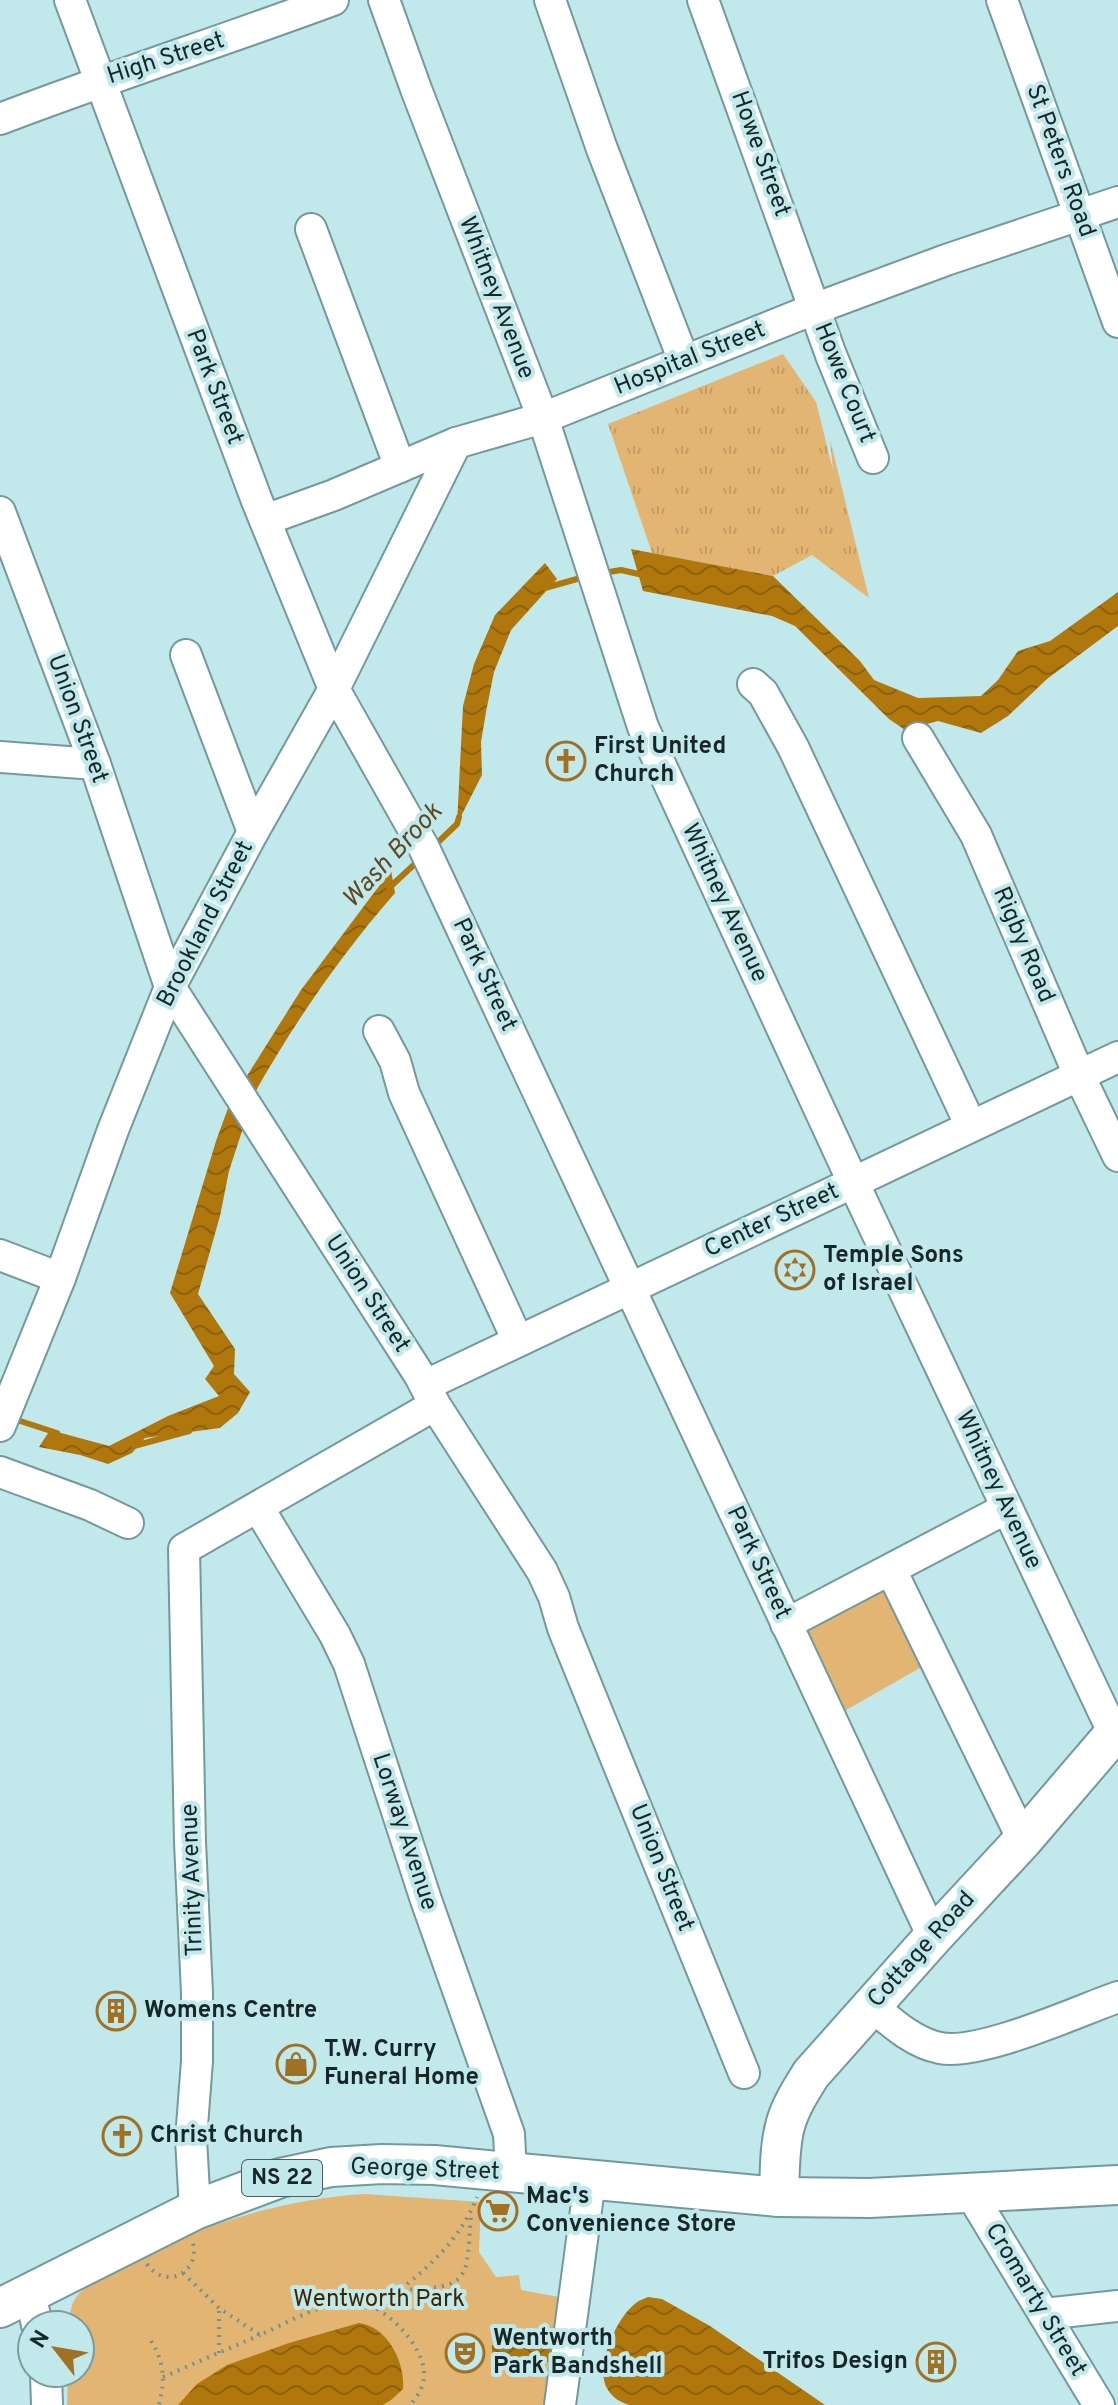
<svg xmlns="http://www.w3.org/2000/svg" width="1118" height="2405" viewBox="0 0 1118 2405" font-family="Overpass,sans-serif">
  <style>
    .grass { fill: url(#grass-tufts) }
    .park { fill: #e3b573 }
    .water { fill: url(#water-waves) }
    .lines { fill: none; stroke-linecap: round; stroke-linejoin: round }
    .stream { stroke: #af770c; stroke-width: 6 }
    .minor-casing { stroke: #73999c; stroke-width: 34 }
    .major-casing { stroke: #73999c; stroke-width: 42 }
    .path { stroke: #739092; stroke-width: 4; stroke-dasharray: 2 6; stroke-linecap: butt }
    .minor { stroke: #fff; stroke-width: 30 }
    .major { stroke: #fff; stroke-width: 38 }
    .labels { text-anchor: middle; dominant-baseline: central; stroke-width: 8; stroke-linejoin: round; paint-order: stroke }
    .shield { fill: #c1e9ec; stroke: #4a6062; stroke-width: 2 }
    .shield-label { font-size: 22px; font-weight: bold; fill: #172627 }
    .street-label { font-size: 24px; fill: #172627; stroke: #c1e9ec }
    .poi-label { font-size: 24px; font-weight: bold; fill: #172627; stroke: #c1e9ec; text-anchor: start }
    .park-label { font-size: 24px; fill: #3e2700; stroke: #c1e9ec }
    .water-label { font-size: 26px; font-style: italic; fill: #614823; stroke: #c1e9ec }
  </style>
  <defs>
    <pattern id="grass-tufts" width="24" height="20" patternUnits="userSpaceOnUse" patternTransform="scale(2)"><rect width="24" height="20" fill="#e3b573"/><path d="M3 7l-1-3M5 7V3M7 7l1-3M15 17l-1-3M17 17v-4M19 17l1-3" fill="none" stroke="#c29c64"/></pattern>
    <pattern id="water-waves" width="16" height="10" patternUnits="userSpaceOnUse" patternTransform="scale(2)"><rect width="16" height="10" fill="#af770c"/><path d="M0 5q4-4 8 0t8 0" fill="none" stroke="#8d610c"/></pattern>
  </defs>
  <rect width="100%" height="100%" fill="#c1e9ec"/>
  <path class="grass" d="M 783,354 L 816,402 L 833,470 L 830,439 L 869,598 L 812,555 L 773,576 L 652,553 L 608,424 Z"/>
  <g class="park">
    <path d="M 886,1584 L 925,1665 L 841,1713 L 805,1630 Z"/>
    <path d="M 365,2194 L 481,2202 L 479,2252 L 496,2277 L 519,2275 L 521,2290 L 559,2297 L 546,2405 L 67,2405 L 68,2373 L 80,2373 L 80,2325 L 69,2325 C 70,2314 70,2305 77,2296 C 87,2283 104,2276 118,2268 C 194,2227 279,2199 365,2194 Z"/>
  </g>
  <g class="water">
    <path d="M 631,549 L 773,576 L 860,661 L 874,680 L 918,698 L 981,696 L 998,680 L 1018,651 L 1050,641 L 1118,592 L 1118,626 L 1047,679 L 1008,716 L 981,733 L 938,721 L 905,730 L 889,719 L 795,626 L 772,616 L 643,591 Z"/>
    <path d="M 545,563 L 557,579 L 511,630 L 494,672 L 486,712 L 481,742 L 482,775 L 457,824 L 463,706 L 474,664 L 495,615 Z"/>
    <path d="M 391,870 L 395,893 C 339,957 292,1026 250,1101 L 240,1087 L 301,990 Z"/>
    <path d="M 231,1100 L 246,1119 L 229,1171 L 220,1216 L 198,1294 L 235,1349 L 234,1374 L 250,1392 L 238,1413 L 220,1428 L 145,1438 L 132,1453 L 108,1464 L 80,1455 L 39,1447 L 50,1430 L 109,1446 L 168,1416 L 219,1396 L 205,1379 L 214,1366 L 170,1293 L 216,1141 Z"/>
    <path d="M 648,2297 L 662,2299 L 710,2326 L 825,2405 L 629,2405 C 620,2402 613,2398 608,2390 C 593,2369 617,2316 636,2303 C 639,2300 644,2299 648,2297 Z"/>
    <path d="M 359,2323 C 388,2327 405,2362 403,2389 L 391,2400 L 383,2405 L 178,2405 L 197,2384 L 227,2365 L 289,2343 Z"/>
    <path d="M 518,2341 L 553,2350 L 551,2362 L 492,2364 L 492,2345 Z"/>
  </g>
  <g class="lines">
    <g class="stream">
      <path d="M 603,573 L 621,570 L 643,575"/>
      <path d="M 545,588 L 584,577"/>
      <path d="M 433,847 L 457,824 L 459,817"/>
      <path d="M 389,888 L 419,860"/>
      <path d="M 11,1418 L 57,1433"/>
      <path d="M 134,1446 L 189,1431"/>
    </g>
    <defs>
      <g id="minor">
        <path d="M 70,0 L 257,501 L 334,689 L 424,848 L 933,1937"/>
        <path d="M 384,0 L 416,89 L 543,418 L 643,727 L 853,1182 L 1114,1734"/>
        <path d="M 550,0 L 602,149 L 684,361"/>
        <path d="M 703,0 L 831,355 L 873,458"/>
        <path d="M 1002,0 L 1118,322"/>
        <path d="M 0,119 C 110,77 222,41 333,0"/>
        <path d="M 311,229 L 400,467"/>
        <path d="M 0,512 L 95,764 L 170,987 L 420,1376 L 435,1405 L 542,1571 L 554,1597 L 563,1628 L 744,2073"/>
        <path d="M 265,520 L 334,495 L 456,443 L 543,418 L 814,309 L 946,260 L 1118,202"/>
        <path d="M 186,655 L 253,832"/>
        <path d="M 753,684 L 763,693 L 793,747 L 971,1126"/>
        <path d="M 918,738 L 976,835 L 1079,1075 L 1118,1156"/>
        <path d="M 0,757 L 95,764"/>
        <path d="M 379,1031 L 395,1061 L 404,1093 L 518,1341"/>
        <path d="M 0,1255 L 60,1278"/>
        <path d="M 426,1385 L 1118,1057"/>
        <path d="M 0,1426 L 60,1278 L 113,1130 L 170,987 L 253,832 L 334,689 L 456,443"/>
        <path d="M 0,1472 L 90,1505 L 128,1523"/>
        <path d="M 258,1507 L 335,1635 L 349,1664 L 426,1900 L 509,2134 L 511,2173"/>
        <path d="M 891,1570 L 1023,1840"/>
        <path d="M 786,1624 L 1007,1508"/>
        <path d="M 872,2006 C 892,2023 914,2043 940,2048 C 980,2056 1076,2012 1118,1997"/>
        <path d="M 971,2194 L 1099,2405"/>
        <path d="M 195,2210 L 191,2139 L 197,2061 L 197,1993 L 190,1842 L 184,1549 L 435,1405"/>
        <path d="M 30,2293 L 37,2325"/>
        <path d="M 1044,2314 L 1118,2306"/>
        <path d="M 46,2373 L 47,2405"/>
        <path d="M 560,2405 L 590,2180"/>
      </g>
      <g id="major">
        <path d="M 779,2197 C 780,2173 779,2149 785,2126 C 790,2107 801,2090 811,2074 L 933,1937 L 1023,1840 L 1118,1729"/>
        <path d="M 0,2308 L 195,2210 L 280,2178 L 331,2167 L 382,2164 L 434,2165 L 779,2197 L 870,2198 L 1118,2185"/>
      </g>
    </defs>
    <use href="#minor" class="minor-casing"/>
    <use href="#major" class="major-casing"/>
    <g class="path">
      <path d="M 147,2264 C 165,2290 200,2274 193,2243"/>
      <path d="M 183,2273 L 219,2308 L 260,2335 C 289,2322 326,2299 360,2303 C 386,2306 423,2346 424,2372 C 425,2385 418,2396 410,2405"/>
      <path d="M 402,2290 C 473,2287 466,2280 471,2214"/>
      <path d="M 375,2308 C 417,2278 458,2246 477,2197"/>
      <path d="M 151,2341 C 165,2363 165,2381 159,2405"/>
      <path d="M 219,2353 L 219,2308"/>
      <path d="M 163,2377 L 260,2335"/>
    </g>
    <use href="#minor" class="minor"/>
    <use href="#major" class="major"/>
  </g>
  <defs>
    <symbol id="church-ring" viewBox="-11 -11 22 22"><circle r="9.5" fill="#c1e9ec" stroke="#a07124" stroke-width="1.5"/><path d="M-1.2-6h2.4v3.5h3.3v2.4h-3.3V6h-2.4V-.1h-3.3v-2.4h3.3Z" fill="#a07124"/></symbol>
    <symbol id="synagogue-ring" viewBox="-11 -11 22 22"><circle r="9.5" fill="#c1e9ec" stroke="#a07124" stroke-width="1.5"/><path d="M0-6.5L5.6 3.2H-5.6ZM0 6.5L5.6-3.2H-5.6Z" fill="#a07124"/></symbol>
    <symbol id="building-ring" viewBox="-11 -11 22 22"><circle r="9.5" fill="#c1e9ec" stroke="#a07124" stroke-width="1.5"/><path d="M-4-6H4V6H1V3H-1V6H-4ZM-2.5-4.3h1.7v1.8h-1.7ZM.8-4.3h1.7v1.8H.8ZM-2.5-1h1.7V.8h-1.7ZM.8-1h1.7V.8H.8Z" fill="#a07124"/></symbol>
    <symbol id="shop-ring" viewBox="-11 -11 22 22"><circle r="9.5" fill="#c1e9ec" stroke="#a07124" stroke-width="1.5"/><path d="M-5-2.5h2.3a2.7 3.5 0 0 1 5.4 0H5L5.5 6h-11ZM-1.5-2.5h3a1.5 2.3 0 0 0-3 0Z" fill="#a07124"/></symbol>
    <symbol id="supermarket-ring" viewBox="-11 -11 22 22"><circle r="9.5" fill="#c1e9ec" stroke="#a07124" stroke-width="1.5"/><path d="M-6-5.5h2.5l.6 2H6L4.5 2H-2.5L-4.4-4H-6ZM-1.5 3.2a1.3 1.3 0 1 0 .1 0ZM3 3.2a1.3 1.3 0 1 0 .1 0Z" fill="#a07124"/></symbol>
    <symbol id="theatre-ring" viewBox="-11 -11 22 22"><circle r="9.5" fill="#c1e9ec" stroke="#a07124" stroke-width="1.5"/><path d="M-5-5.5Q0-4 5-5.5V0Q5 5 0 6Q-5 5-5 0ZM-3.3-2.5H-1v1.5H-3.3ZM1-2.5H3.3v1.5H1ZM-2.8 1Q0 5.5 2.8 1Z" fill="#a07124"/></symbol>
  </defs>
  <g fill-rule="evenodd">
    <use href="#church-ring" x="544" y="739" width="44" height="44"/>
    <use href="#synagogue-ring" x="773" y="1248" width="44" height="44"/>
    <use href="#building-ring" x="94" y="1989" width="44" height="44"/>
    <use href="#shop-ring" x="274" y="2042" width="44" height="44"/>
    <use href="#church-ring" x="100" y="2114" width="44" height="44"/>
    <use href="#supermarket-ring" x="476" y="2189" width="44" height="44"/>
    <use href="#theatre-ring" x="443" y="2331" width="44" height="44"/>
    <use href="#building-ring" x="914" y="2340" width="44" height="44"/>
  </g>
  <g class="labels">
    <rect class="shield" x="242" y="2160" width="80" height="36" rx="6"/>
    <g class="shield-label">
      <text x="282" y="2178">NS 22</text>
    </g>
    <g class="street-label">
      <text transform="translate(166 59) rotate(-18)">High Street</text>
      <text transform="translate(760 154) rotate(70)">Howe Street</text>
      <text transform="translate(1060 161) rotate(70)">St Peters Road</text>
      <text transform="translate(496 298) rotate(69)">Whitney Avenue</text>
      <text transform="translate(690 359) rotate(-22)">Hospital Street</text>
      <text transform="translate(844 383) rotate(68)">Howe Court</text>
      <text transform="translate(214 387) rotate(69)">Park Street</text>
      <text transform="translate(77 719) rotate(70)">Union Street</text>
      <text transform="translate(724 903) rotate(65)">Whitney Avenue</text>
      <text transform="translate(206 924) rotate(-63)">Brookland Street</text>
      <text transform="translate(1023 945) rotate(67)">Rigby Road</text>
      <text transform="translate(484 975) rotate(65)">Park Street</text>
      <text transform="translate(772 1221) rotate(-25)">Center Street</text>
      <text transform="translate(367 1294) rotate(57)">Union Street</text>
      <text transform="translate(998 1490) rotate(65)">Whitney Avenue</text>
      <text transform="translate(758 1563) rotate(65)">Park Street</text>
      <text transform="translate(404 1832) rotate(72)">Lorway Avenue</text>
      <text transform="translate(661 1868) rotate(68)">Union Street</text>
      <text transform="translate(193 1880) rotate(-92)">Trinity Avenue</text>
      <text transform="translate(922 1950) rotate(-48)">Cottage Road</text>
      <text transform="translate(425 2170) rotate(2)">George Street</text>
      <text transform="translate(1035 2300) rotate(59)">Cromarty Street</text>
    </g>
    <g class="poi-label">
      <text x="594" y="747">First United<tspan x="594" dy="28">Church</tspan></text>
      <text x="823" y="1256">Temple Sons<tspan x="823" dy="28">of Israel</tspan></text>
      <text x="144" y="2011">Womens Centre</text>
      <text x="324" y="2050">T.W. Curry<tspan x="324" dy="28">Funeral Home</tspan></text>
      <text x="150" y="2136">Christ Church</text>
      <text x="526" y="2197">Mac's<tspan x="526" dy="28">Convenience Store</tspan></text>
      <text x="493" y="2339">Wentworth<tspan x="493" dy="28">Park Bandshell</tspan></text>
      <text x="908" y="2362" text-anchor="end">Trifos Design</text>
    </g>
    <g class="park-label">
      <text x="379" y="2300">Wentworth Park</text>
    </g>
    <g class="water-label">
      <text transform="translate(393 856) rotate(-47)">Wash Brook</text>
    </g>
  </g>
  <g transform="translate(56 2349) rotate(301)"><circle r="38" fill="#c1e9ec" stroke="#7d9b9d" stroke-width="2"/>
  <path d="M0-6L14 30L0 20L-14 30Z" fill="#a07124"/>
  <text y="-12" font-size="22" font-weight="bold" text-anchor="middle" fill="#172627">N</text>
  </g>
</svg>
